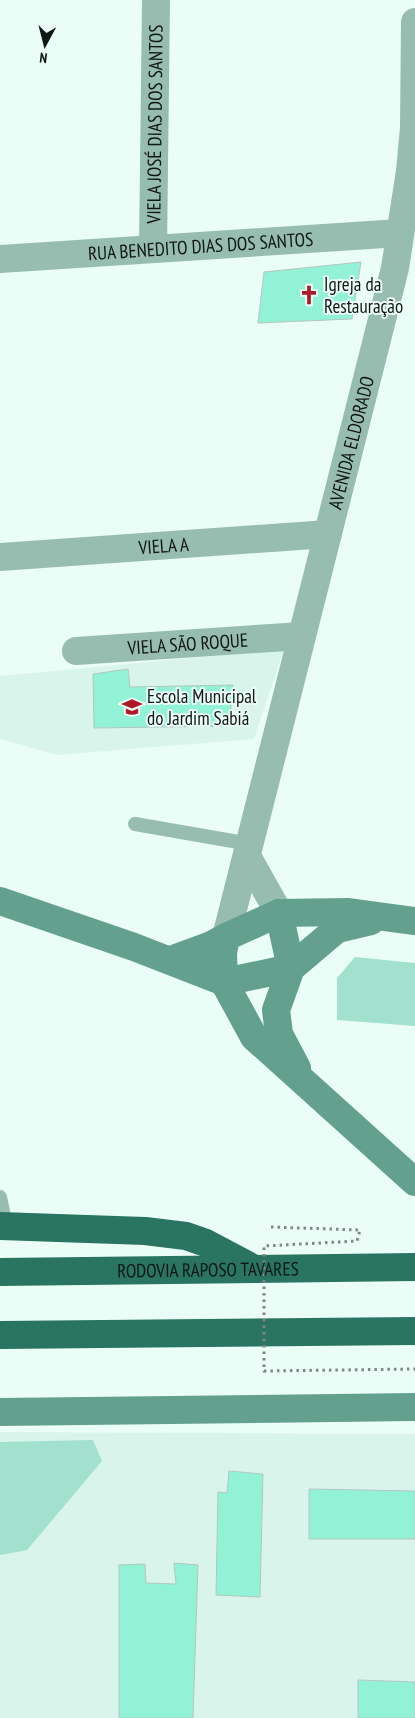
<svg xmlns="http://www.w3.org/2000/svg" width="415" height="1718" viewBox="0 0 415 1718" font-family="'PT Sans Narrow',sans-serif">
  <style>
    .built { fill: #d9f5eb }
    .green { fill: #a2e1cd }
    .building { fill: #91f2d5; stroke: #b5c6c0 }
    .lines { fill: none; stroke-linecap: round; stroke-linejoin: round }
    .lane { stroke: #97bdb1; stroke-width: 14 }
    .street { stroke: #97bdb1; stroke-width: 28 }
    .secondary { stroke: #64a08e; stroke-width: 28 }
    .highway { stroke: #297561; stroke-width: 28 }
    .path-bridge { stroke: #7c8884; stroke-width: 3; stroke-dasharray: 2.5 4; stroke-linecap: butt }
    .labels { text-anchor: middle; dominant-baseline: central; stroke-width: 4; stroke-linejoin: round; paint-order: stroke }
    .street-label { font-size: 19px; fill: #101614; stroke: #ebfdf7 }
    .poi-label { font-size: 19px; fill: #101614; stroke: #ebfdf7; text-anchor: start }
  </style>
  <rect width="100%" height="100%" fill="#ebfdf7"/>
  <g class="built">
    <path d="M 284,649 L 254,739 L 57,755 L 0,739 L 0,676 Z"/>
    <path d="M 0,1432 L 415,1434 L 415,1718 L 0,1718 Z"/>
  </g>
  <g class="green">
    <path d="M 355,957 L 415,963 L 415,1026 L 337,1020 L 337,978 Z"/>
    <path d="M 93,1440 L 102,1461 L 27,1550 L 0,1555 L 0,1442 Z"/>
  </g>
  <g class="building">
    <path d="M 361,262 L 352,319 L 258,323 L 264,272 Z"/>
    <path d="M 128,669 L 130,687 L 233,685 L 229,726 L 94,728 L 93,674 Z"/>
    <path d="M 229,1471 L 263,1474 L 260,1597 L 216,1595 L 218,1492 L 227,1493 Z"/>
    <path d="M 309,1489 L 415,1491 L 415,1539 L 309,1539 Z"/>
    <path d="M 174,1563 L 198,1565 L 193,1718 L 119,1718 L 119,1565 L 145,1564 L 146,1583 L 176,1584 Z"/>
    <path d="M 358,1680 L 415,1682 L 415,1718 L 358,1718 Z"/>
  </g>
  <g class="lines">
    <g class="lane">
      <path d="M 135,824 L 250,844"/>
      <path d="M 0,1197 L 6,1226"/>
    </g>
    <g class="street">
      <path id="s1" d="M 153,249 L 156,0"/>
      <path id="s2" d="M 0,259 L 400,233"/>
      <path id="s3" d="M 0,557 L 328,534"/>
      <path id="s4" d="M 76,651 L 301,636"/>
      <path d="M 247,856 L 279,913"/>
      <path id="s5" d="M 226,937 L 395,268 L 410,171 L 414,128 L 415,22"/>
    </g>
    <g class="secondary">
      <path d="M 0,901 L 134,947 L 224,982 L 291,968 L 279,913"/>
      <path d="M 415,921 L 347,912 L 279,913 L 226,937 L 223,953 L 224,982 L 254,1037 L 415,1182"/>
      <path d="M 171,960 L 209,946 L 226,937"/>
      <path d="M 297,1068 L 279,1034 L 276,1010 L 291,968 L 337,929 L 371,921"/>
      <path d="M 0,1412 L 415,1407"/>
    </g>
    <g class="highway">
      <path d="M 0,1226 L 145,1231 L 186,1236 L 206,1243 L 251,1267"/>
      <path id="s6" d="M 0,1272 L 415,1267"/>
      <path d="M 0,1335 L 415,1331"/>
    </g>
    <path class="path-bridge" d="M 271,1227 L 360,1230 L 357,1241 L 264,1246 L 264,1371 L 415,1369"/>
  </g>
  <defs>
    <symbol id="church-bare" viewBox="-9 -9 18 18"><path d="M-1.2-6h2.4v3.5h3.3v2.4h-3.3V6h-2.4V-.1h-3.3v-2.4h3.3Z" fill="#ad1928" stroke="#ebfdf7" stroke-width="2.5" paint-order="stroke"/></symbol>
    <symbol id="school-bare" viewBox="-9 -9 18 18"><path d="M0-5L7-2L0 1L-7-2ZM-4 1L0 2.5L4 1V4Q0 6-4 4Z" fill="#ad1928" stroke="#ebfdf7" stroke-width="2.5" paint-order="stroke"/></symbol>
  </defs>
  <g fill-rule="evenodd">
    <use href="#church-bare" x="295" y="281" width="28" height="28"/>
    <use href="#school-bare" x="118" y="693" width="28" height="28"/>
  </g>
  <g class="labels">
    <g class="street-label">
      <text stroke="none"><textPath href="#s1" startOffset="125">VIELA JOSÉ DIAS DOS SANTOS</textPath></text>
      <text stroke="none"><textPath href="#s2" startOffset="201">RUA BENEDITO DIAS DOS SANTOS</textPath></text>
      <text stroke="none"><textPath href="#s5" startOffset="510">AVENIDA ELDORADO</textPath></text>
      <text stroke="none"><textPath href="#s3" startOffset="164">VIELA A</textPath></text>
      <text stroke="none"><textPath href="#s4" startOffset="112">VIELA SÃO ROQUE</textPath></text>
      <text stroke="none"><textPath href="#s6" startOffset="208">RODOVIA RAPOSO TAVARES</textPath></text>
    </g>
    <g class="poi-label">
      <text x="324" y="284">Igreja da<tspan x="324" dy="22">Restauração</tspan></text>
      <text x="147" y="696">Escola Municipal<tspan x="147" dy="22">do Jardim Sabiá</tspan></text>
    </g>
  </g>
  <g transform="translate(45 45) rotate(187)" stroke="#ebfdf7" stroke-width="4" paint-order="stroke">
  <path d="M0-4L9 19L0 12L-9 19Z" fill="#101614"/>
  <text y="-8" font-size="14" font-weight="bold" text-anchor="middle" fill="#101614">N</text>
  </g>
</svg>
